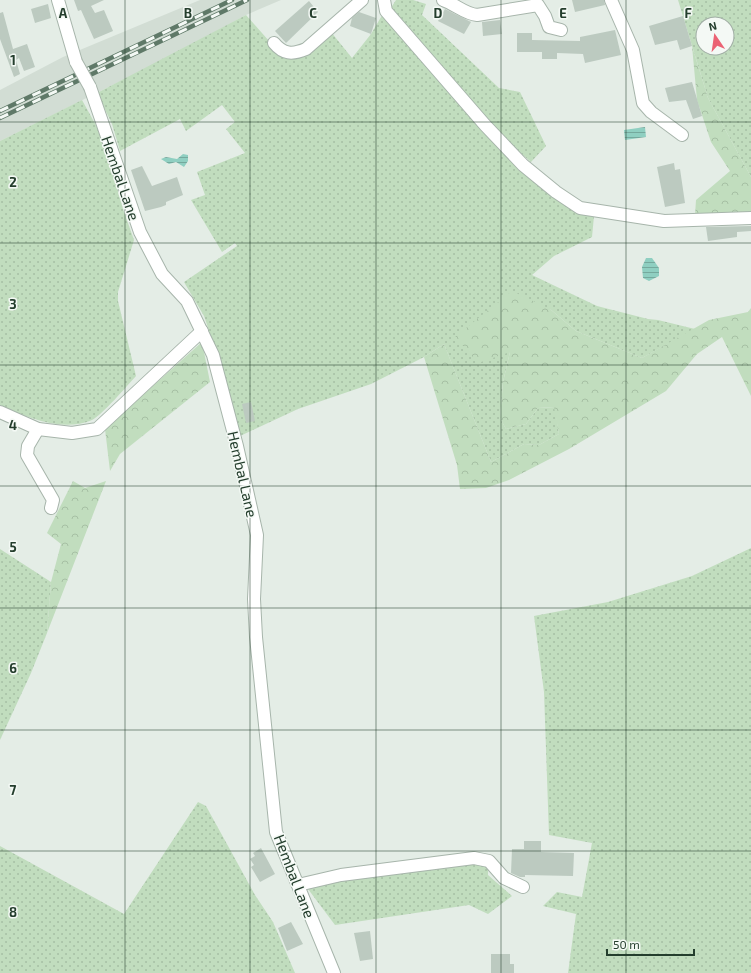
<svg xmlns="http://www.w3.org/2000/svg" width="751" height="973" viewBox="0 0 751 973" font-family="'Exo 2',sans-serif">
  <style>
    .built { fill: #d2ddd4 }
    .green { fill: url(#green-dots); fill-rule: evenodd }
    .forest { fill: url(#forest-crowns) }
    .water { fill: url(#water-rules) }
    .building { fill: #bccac0 }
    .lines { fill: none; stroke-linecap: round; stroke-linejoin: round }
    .minor-casing { stroke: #a7b5ab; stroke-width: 14 }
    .minor { stroke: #fff; stroke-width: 12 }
    .rail-casing { stroke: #5f7968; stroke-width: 4.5 }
    .rail { stroke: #f4f9f5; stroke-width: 3; stroke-dasharray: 9; stroke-linecap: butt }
    .minor-bridge-casing { stroke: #a7b5ab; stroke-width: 14; stroke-linecap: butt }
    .minor-bridge { stroke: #fff; stroke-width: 12 }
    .grid { fill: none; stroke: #243e2d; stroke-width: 1; stroke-opacity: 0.55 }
    .labels { text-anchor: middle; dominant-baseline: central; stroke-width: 3; stroke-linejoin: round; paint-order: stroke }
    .street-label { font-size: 15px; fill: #243e2d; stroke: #f4f9f5 }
    .grid-label { font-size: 13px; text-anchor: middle; font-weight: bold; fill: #243e2d; stroke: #f4f9f5; stroke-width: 3; stroke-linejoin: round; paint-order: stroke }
  </style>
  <defs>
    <pattern id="green-dots" width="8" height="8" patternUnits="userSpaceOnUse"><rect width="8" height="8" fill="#c1ddbe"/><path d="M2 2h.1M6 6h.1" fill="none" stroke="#a6bfa4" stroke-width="1.8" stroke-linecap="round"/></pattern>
    <pattern id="forest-crowns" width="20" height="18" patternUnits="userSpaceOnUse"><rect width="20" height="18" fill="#c1ddbe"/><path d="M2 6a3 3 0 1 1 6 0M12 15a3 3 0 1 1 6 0" fill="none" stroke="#a6bfa4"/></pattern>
    <pattern id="water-rules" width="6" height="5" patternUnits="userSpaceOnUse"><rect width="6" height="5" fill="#8fcfc1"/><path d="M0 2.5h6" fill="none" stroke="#75a99d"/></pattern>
  </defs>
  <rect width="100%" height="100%" fill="#e4ede6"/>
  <path class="built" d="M 200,0 L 281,0 L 246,15 L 169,57 L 0,141 L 0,90 L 63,57 Z"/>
  <g class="green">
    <path d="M 396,0 L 413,0 L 426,4 L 422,15 L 499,88 L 520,92 L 546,146 L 531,162 L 497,133 L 389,11 Z"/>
    <path d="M 678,0 L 751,0 L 751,177 L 708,98 ZM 703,24 L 727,24 L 727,48 L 703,48 Z"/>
    <path d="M 384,12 L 531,172 L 530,179 L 561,202 L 594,216 L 592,237 L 554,256 L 532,275 L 597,306 L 648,319 L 658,320 L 695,329 L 642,358 L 576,331 L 550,309 L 510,352 L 503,382 L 500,418 L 506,429 L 526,424 L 538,408 L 555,407 L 559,434 L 539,445 L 524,444 L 491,462 L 444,344 L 424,357 L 371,384 L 298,409 L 240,436 L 218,357 L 204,316 L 184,282 L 237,246 L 235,243 L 222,252 L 191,200 L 205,195 L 197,172 L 245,153 L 226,129 L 235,122 L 222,105 L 186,131 L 180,119 L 120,151 L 112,124 L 97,93 L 246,15 L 285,59 L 302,56 L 331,32 L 352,58 L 371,34 Z"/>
    <path d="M 82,100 L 103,138 L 123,209 L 134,240 L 118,292 L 118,301 L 136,376 C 128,385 101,416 92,420 C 62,433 27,417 0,405 L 0,141 Z"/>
    <path d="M 751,548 L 751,973 L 568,973 L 576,914 L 543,906 L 557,892 L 582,897 L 592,843 L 549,835 L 544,692 L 534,616 L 608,602 L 692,576 Z"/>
    <path d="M 0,549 L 51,582 L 47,633 L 31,673 L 0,740 Z"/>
    <path d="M 198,802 L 206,806 L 255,895 L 273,922 L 295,973 L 0,973 L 0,846 L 124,914 Z"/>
    <path d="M 473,863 L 488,866 L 488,875 L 512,896 L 488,914 L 469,905 L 335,925 L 308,889 L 347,880 Z"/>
  </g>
  <g class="forest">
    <path d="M 692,46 L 708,98 L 751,177 L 751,213 L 695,215 L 696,200 L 730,171 L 711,142 L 697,100 Z"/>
    <path d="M 512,291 L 550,309 L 576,331 L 642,358 L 709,320 L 748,312 L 751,308 L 751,396 L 722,337 L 697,354 L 666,391 L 569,449 L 509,480 L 486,488 L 460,489 L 457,465 L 424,357 L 444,344 L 491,462 L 524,444 L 539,445 L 559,434 L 554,407 L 538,408 L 526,424 L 506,429 L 500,418 L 503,382 L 510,352 L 478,363 L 455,337 Z"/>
    <path d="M 202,342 L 210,382 L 120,454 L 110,471 L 105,429 Z"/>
    <path d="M 73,481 L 85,488 L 106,481 L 47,633 L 51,582 L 61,544 L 47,533 Z"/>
  </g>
  <g class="water">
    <path d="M 645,127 L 646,137 L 625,140 L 624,130 Z"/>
    <path d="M 183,154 L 188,155 L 188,161 L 184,167 L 176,162 L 169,164 L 161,159 L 166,157 L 177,159 Z"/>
    <path d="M 646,258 L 652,258 L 659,268 L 659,276 L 649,281 L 643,278 L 642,267 Z"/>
  </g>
  <g class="building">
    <path d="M 74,0 L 104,0 L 91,6 L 95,13 L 104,10 L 113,31 L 94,39 L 81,10 L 78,11 Z"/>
    <path d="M 572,0 L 604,0 L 605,5 L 575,12 Z"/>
    <path d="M 309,1 L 318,12 L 286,43 L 275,31 Z"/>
    <path d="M 48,4 L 51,18 L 35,23 L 31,9 Z"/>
    <path d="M 445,9 L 471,22 L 464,34 L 438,21 Z"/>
    <path d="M 3,12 L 13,49 L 27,44 L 35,67 L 24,71 L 19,58 L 16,60 L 20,74 L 14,77 L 0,39 L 0,13 Z"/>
    <path d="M 359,12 L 376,18 L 371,34 L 350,26 L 352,18 Z"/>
    <path d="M 683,16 L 692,46 L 680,50 L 677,40 L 655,45 L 649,26 Z"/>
    <path d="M 500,20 L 502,34 L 483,36 L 482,22 Z"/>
    <path d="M 615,30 L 621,55 L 585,63 L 583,54 L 557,53 L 557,59 L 542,59 L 542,52 L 517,52 L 517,33 L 532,33 L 532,40 L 580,41 L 580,37 Z"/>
    <path d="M 692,82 L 702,116 L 693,119 L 686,100 L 669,102 L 665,88 Z"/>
    <path d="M 674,163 L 675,170 L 680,169 L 685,203 L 665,207 L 657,167 Z"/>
    <path d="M 142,166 L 152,186 L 177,177 L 183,195 L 166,202 L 166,205 L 161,207 L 145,211 L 131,170 Z"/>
    <path d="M 751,226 L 751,231 L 737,232 L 737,237 L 708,241 L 706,227 Z"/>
    <path d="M 251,402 L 255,421 L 246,423 L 242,404 Z"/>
    <path d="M 524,841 L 541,841 L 541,852 L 574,853 L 573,876 L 525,875 L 525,877 L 520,877 L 511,873 L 512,849 L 524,849 Z"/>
    <path d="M 261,848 L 275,874 L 260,882 L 251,867 L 254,865 L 250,859 L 255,856 L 253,853 Z"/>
    <path d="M 291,922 L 303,944 L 287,951 L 278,928 Z"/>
    <path d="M 370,931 L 373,959 L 360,961 L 354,933 Z"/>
    <path d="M 491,954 L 510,954 L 510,964 L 514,964 L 514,973 L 491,973 Z"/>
  </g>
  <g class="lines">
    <defs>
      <g id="minor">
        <path d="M 58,0 L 76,62"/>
        <path d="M 384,0 L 386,11 L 485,125 L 523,165 L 556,192 L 580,208 L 664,221 L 751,218"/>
        <path d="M 443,0 C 455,4 465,14 477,15 L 538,5 L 545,16 L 549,27 L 561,30"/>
        <path d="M 611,0 L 633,50 L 643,103 L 651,112 L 682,135"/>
        <path d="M 274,43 C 283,54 292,55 306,49 L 362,0"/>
        <path d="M 90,87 L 140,232 L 162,274 L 187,301 L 213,355 L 237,446 L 257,535 L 254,599 L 256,637 L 276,832 L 334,973"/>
        <path d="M 0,412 L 38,429 L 72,433 L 97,429 L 202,331"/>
        <path d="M 38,429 L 28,446 L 27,455 L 53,500 L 51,508"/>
        <path d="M 298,885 L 341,875 L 474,858 L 489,861 L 504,878 L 523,887"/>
      </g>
    </defs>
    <use href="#minor" class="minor-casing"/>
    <use href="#minor" class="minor"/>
    <defs>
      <g id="rail">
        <path d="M 0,111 L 232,0"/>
        <path d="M 0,118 L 247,0"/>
      </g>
    </defs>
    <use href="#rail" class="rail-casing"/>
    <use href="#rail" class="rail"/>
    <defs>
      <path id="minor-bridge" d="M 76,62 L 90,87"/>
    </defs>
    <use href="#minor-bridge" class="minor-bridge-casing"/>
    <use href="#minor-bridge" class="minor-bridge"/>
  </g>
  <path class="grid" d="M 125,0 L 125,973M 250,0 L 250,973M 376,0 L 376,973M 501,0 L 501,973M 626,0 L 626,973M 0,122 L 751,122M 0,243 L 751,243M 0,365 L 751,365M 0,486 L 751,486M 0,608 L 751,608M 0,730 L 751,730M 0,851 L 751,851"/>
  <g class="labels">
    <g class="street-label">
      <text transform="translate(121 178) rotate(71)">Hembal Lane</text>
      <text transform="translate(243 474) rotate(77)">Hembal Lane</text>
      <text transform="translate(295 876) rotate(69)">Hembal Lane</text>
    </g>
  </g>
  <g class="grid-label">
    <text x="63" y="18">A</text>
    <text x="188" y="18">B</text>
    <text x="313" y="18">C</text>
    <text x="438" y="18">D</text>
    <text x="563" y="18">E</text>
    <text x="688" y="18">F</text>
    <text x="13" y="65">1</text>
    <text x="13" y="187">2</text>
    <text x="13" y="309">3</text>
    <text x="13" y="430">4</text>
    <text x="13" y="552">5</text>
    <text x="13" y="673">6</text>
    <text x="13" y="795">7</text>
    <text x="13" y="917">8</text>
  </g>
  <g transform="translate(715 36) rotate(347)"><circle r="19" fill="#f4f9f5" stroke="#a1aea5"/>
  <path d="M0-3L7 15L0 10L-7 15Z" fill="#eb6374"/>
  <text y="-6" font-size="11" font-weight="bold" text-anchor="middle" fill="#243e2d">N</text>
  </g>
  <path d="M607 949v6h87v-6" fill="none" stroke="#243e2d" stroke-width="2"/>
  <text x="613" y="949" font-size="12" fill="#243e2d" stroke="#f4f9f5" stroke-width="3" paint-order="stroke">50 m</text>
</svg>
